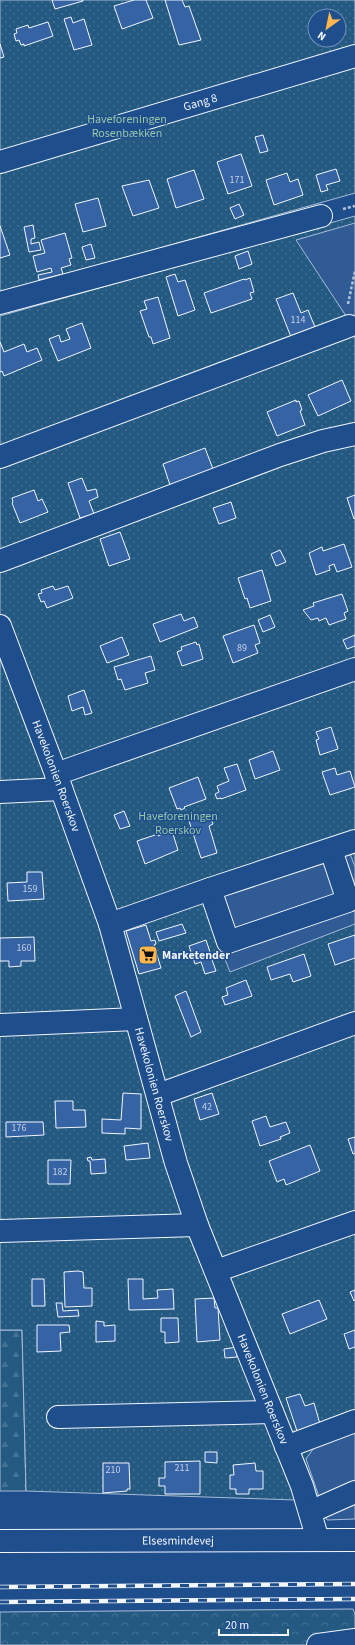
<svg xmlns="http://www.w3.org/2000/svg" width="355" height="1645" viewBox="0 0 355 1645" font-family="'Source Sans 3',sans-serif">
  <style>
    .forest { fill: url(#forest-firs); stroke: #a8bbd7 }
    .park { fill: url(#park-crowns); stroke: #a8bbd7 }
    .garden { fill: url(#garden-dots); stroke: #a8bbd7; fill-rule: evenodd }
    .parking { fill: #305b95; stroke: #a8bbd7 }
    .building { fill: #3563a3; stroke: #f2f6ff }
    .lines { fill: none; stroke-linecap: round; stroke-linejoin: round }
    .minor-casing { stroke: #f2f6ff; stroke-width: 24 }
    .path { stroke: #b3c4dc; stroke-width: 2.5; stroke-dasharray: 3 2; stroke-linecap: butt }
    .minor { stroke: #1f4e8c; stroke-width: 22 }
    .rail-casing { stroke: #f2f6ff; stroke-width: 4.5 }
    .rail { stroke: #1f4e8c; stroke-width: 3; stroke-dasharray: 9; stroke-linecap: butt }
    .labels { text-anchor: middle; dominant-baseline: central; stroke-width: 3; stroke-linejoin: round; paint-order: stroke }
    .number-label { font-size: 10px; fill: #c3d1e8 }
    .street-label { font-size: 12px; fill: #f2f6ff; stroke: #1f4e8c }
    .park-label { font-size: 12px; fill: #97c8a6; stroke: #1f4e8c }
    .poi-label { font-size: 12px; font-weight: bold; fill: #f2f6ff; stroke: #1f4e8c; text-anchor: start }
  </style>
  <defs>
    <pattern id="forest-firs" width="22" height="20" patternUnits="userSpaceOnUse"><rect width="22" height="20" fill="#245a82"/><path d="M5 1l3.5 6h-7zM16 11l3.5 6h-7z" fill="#447295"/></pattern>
    <pattern id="park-crowns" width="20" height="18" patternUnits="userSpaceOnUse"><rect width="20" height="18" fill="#245a82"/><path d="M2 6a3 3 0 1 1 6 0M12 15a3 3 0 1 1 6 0" fill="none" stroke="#447295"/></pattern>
    <pattern id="garden-dots" width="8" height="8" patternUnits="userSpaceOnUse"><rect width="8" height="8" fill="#245a82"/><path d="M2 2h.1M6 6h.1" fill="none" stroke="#447295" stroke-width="1.8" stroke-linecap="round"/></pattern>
  </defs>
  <rect width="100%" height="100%" fill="#1f4e8c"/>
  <path class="forest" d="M 0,1330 L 22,1330 L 26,1491 L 0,1491 Z"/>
  <path class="park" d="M 353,1609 L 355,1614 L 355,1645 L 0,1645 L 0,1612 Z"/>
  <g class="garden">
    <path d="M 0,0 L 355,0 L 355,193 L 0,293 ZM 315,16 L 339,16 L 339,40 L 315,40 Z"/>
    <path d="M 355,216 L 355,1502 L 26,1491 L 22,1330 L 0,1330 L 0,316 Z"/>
  </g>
  <g class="parking">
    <path d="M 355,223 L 355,320 L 350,322 L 296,240 Z"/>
    <path d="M 343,835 L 355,867 L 355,924 L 230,972 L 198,890 Z"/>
    <path d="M 355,1431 L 355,1519 L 327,1520 L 306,1459 L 316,1445 Z"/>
  </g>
  <g class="building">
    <path d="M 52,0 L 83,0 L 83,1 L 55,9 Z"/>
    <path d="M 134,0 L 146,0 L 153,18 L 122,29 L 114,6 Z"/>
    <path d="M 165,0 L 182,0 L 185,7 L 189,6 L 201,40 L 179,45 Z"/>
    <path d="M 71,17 L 73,23 L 84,19 L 92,45 L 74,50 L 64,19 Z"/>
    <path d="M 48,22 L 53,36 L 24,46 L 24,44 L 21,45 L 19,40 L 16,41 L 14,34 L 17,33 L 16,29 L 28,25 L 29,28 Z"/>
    <path d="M 0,44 L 4,57 L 0,58 Z"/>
    <path d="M 263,135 L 268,151 L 260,153 L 255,137 Z"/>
    <path d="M 241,154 L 252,186 L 228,194 L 217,162 Z"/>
    <path d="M 336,169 L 340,181 L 326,185 L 328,190 L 321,192 L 316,175 Z"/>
    <path d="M 194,170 L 204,199 L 176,208 L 167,179 Z"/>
    <path d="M 287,173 L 290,182 L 298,179 L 303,195 L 274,205 L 266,180 Z"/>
    <path d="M 149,180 L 159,208 L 133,216 L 122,186 Z"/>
    <path d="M 98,198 L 106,226 L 83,232 L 75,204 Z"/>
    <path d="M 239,204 L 244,215 L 235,219 L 230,208 Z"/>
    <path d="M 33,225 L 35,238 L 31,239 L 31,244 L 39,242 L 41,250 L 29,252 L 24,227 Z"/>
    <path d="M 0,226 L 10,255 L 0,258 Z"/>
    <path d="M 65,233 L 72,258 L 69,259 L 71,265 L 61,268 L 63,274 L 39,280 L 38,275 L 52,272 L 51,268 L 37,272 L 33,256 L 45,253 L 41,240 Z"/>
    <path d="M 91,244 L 95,258 L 86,260 L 82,247 Z"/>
    <path d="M 248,251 L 252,264 L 239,269 L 235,256 Z"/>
    <path d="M 175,274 L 178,282 L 185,280 L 195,310 L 178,316 L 166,277 Z"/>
    <path d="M 250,278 L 254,292 L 250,293 L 252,299 L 211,313 L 204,293 L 244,279 L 245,280 Z"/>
    <path d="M 293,293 L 301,313 L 308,310 L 315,327 L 291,337 L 276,299 Z"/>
    <path d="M 158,297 L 170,338 L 153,344 L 151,337 L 149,337 L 140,311 L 147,309 L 144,301 Z"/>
    <path d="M 82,323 L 91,348 L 58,361 L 49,339 L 59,335 L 61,342 L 70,339 L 66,329 Z"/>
    <path d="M 0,342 L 4,352 L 24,344 L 27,352 L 37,348 L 42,360 L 4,376 L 2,371 L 0,372 Z"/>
    <path d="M 342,380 L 351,401 L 318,416 L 308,395 Z"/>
    <path d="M 296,400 L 296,402 L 299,401 L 302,410 L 300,411 L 305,425 L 277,436 L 267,412 Z"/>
    <path d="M 205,448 L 213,469 L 170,485 L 163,464 Z"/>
    <path d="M 82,478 L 87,491 L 96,489 L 98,497 L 89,501 L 94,514 L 80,518 L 68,483 Z"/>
    <path d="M 34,490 L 38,501 L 42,499 L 48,512 L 20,523 L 12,503 L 13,502 L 12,498 Z"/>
    <path d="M 355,495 L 355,518 L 354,519 L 347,498 Z"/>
    <path d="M 231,502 L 236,518 L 219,524 L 213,508 Z"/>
    <path d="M 120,532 L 130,559 L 109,566 L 100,539 Z"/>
    <path d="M 344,544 L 352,567 L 337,572 L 334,564 L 329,566 L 330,570 L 316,575 L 309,553 L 322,547 L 323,551 Z"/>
    <path d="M 280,550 L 286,562 L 276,566 L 271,554 Z"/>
    <path d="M 262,570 L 271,601 L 250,608 L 247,598 L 245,599 L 238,578 Z"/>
    <path d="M 53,586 L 55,590 L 68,586 L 73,598 L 47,608 L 44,601 L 41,602 L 38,594 L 42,593 L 41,590 Z"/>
    <path d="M 342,594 L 348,611 L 344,613 L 346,619 L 329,625 L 326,618 L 319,621 L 318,618 L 311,620 L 303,610 L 314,606 L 313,603 Z"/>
    <path d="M 181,614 L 184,621 L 194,617 L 198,627 L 160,642 L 153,624 Z"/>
    <path d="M 270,615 L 275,627 L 263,632 L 258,620 Z"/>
    <path d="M 254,625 L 260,643 L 255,645 L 258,653 L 233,663 L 223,636 Z"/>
    <path d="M 355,635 L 355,646 L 347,649 L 343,640 Z"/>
    <path d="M 122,637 L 129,655 L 107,663 L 100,646 Z"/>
    <path d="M 196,642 L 197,645 L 199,644 L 203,659 L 182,666 L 177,652 L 182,650 L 181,647 Z"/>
    <path d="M 151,656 L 155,670 L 145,673 L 148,683 L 125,690 L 121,679 L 118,680 L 114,667 Z"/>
    <path d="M 84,690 L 92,713 L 85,715 L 83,707 L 72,711 L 68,696 Z"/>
    <path d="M 331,727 L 338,749 L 320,755 L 316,740 L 319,739 L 316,732 Z"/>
    <path d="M 273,751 L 280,770 L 255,779 L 249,760 Z"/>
    <path d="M 237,764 L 246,790 L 221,799 L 221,798 L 217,799 L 215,794 L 219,792 L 217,786 L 229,781 L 224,768 Z"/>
    <path d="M 335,768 L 337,775 L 350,771 L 355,787 L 330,795 L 322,772 Z"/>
    <path d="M 198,777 L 206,799 L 184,807 L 185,808 L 181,810 L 180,808 L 177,809 L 169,788 Z"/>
    <path d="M 124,811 L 130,826 L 120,829 L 114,815 Z"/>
    <path d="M 209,814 L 213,824 L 209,826 L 217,853 L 201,858 L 189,821 Z"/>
    <path d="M 172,831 L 178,850 L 145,864 L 137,841 L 158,834 L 158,836 Z"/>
    <path d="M 27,872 L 42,872 L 44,899 L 8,901 L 7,883 L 27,882 Z"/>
    <path d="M 182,924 L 186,933 L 159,941 L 156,932 Z"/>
    <path d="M 146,925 L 151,941 L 155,940 L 156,944 L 154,945 L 161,968 L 139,974 L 126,931 Z"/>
    <path d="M 355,935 L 355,958 L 335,965 L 328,944 Z"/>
    <path d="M 34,937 L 35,961 L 21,961 L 21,966 L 9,967 L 9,961 L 0,961 L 0,938 Z"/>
    <path d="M 206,940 L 211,955 L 209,955 L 210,958 L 211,957 L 216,971 L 205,974 L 201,962 L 195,964 L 189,946 Z"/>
    <path d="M 304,954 L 311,976 L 293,982 L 290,974 L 271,980 L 267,967 Z"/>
    <path d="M 246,980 L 252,996 L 225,1005 L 222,997 L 228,995 L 226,988 Z"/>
    <path d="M 186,991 L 201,1032 L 191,1037 L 175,996 Z"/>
    <path d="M 123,1093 L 141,1094 L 141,1129 L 125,1128 L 125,1134 L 102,1133 L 102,1119 L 121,1120 Z"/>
    <path d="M 212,1093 L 219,1114 L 200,1120 L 194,1099 Z"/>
    <path d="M 55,1101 L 73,1101 L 73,1110 L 85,1110 L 86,1127 L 56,1128 Z"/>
    <path d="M 266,1116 L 270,1127 L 286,1122 L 290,1133 L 280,1137 L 281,1139 L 260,1146 L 252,1121 Z"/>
    <path d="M 6,1122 L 43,1122 L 44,1135 L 6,1137 Z"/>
    <path d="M 355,1137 L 355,1153 L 353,1154 L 348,1139 Z"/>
    <path d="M 148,1143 L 150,1158 L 126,1160 L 124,1146 Z"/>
    <path d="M 310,1145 L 320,1171 L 286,1185 L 284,1179 L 277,1182 L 269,1161 Z"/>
    <path d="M 91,1157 L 92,1160 L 105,1159 L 106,1173 L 91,1174 L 90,1161 L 88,1161 L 87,1158 Z"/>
    <path d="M 48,1160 L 71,1160 L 70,1184 L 48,1184 Z"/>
    <path d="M 78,1271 L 83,1272 L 84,1288 L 92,1288 L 92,1306 L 65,1307 L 64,1272 Z"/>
    <path d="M 32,1279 L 44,1279 L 45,1306 L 32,1306 Z"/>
    <path d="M 128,1279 L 143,1279 L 143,1299 L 158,1298 L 157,1290 L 173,1289 L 174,1309 L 129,1310 Z"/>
    <path d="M 355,1290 L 355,1300 L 354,1301 L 350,1292 Z"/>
    <path d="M 214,1298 L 215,1308 L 218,1308 L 220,1340 L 197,1342 L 195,1299 Z"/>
    <path d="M 319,1300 L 327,1319 L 290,1334 L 282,1314 Z"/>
    <path d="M 56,1303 L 62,1303 L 63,1311 L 78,1310 L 79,1316 L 58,1317 Z"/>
    <path d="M 161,1318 L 178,1318 L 179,1342 L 165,1343 L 165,1332 L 161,1332 Z"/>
    <path d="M 96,1321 L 104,1322 L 104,1326 L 115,1325 L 115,1341 L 96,1342 Z"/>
    <path d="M 37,1325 L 69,1325 L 70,1332 L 60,1333 L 61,1351 L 37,1352 Z"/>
    <path d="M 355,1330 L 355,1347 L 349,1349 L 344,1334 Z"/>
    <path d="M 237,1347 L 237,1357 L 225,1358 L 224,1349 Z"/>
    <path d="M 300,1394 L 305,1406 L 314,1403 L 320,1424 L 297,1431 L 286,1398 Z"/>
    <path d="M 205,1452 L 217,1452 L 217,1463 L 205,1462 Z"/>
    <path d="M 200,1461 L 200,1494 L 165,1494 L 165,1486 L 159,1486 L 159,1478 L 165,1478 L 165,1462 Z"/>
    <path d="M 103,1463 L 129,1463 L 130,1489 L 127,1489 L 127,1491 L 103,1493 Z"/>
    <path d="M 255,1463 L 256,1471 L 263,1471 L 263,1489 L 249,1489 L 249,1494 L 236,1494 L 236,1489 L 230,1489 L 230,1475 L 234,1475 L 233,1465 Z"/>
  </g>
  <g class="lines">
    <defs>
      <g id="minor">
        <path id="s1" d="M 0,162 L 355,56"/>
        <path d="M 0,303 L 321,216"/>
        <path d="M 0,457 L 349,326"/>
        <path d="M 0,561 L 280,455 L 323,441 L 355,434"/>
        <path id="s2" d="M 0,626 L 56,774 L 110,924 L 176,1163 L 197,1225 L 302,1486 L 318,1540"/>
        <path d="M 56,774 L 355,669"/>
        <path d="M 0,792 L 61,789"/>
        <path d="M 210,889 L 228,942 L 348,901 L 331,850"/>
        <path d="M 110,924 L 210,889 L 355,841"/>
        <path d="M 0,1025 L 136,1019"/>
        <path d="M 158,1095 L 355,1023"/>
        <path d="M 0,1231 L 197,1225"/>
        <path d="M 216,1271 L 355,1222"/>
        <path d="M 58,1417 L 272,1412"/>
        <path d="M 286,1447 L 355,1421"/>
        <path d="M 310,1512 L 355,1492"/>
        <path id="s3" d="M 0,1541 L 355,1540"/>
        <path d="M 318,1645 L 355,1640"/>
      </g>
    </defs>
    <use href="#minor" class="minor-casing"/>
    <g class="path">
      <path d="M 343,209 L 355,206"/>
      <path d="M 348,304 L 355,271"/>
    </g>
    <use href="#minor" class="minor"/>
    <defs>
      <g id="rail">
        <path d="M 0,1587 L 355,1584"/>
        <path d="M 0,1602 L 355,1599"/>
      </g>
    </defs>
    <use href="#rail" class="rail-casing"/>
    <use href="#rail" class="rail"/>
  </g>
  <defs>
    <symbol id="supermarket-square" viewBox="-11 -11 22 22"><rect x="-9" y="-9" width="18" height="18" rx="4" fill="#ffb74d" stroke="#1f4e8c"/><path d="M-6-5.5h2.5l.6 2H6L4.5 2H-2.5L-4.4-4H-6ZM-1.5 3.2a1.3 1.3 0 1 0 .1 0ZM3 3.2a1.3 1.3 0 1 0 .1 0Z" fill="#111"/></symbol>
  </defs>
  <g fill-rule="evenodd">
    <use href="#supermarket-square" x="137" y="944" width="22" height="22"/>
  </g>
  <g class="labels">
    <g class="number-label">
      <text x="237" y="180">171</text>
      <text x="298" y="320">114</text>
      <text x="242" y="648">89</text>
      <text x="30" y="889">159</text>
      <text x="24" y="948">160</text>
      <text x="207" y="1107">42</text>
      <text x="19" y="1128">176</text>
      <text x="60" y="1172">182</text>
      <text x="182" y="1468">211</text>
      <text x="113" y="1470">210</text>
    </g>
    <g class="street-label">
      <text stroke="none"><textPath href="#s1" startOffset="209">Gang 8</textPath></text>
      <text stroke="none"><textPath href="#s2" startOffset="160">Havekolonien Roerskov</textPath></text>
      <text stroke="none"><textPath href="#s2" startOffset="484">Havekolonien Roerskov</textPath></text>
      <text stroke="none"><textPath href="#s2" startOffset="808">Havekolonien Roerskov</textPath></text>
      <text stroke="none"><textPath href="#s3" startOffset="178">Elsesmindevej</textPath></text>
    </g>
    <g class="park-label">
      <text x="127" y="119">Haveforeningen<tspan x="127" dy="14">Rosenbækken</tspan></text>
      <text x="178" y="816">Haveforeningen<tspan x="178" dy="14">Roerskov</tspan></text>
    </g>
    <g class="poi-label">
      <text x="162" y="955">Marketender</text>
    </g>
  </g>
  <g transform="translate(327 28) rotate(213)"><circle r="19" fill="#1f4e8c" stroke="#7391ba"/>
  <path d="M0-3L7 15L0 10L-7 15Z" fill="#ffb74d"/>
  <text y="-6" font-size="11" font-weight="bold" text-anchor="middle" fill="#f2f6ff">N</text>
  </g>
  <path d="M219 1629v6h69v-6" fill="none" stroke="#f2f6ff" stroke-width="2"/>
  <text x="225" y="1629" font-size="12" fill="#f2f6ff" stroke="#1f4e8c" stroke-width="3" paint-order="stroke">20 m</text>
</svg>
